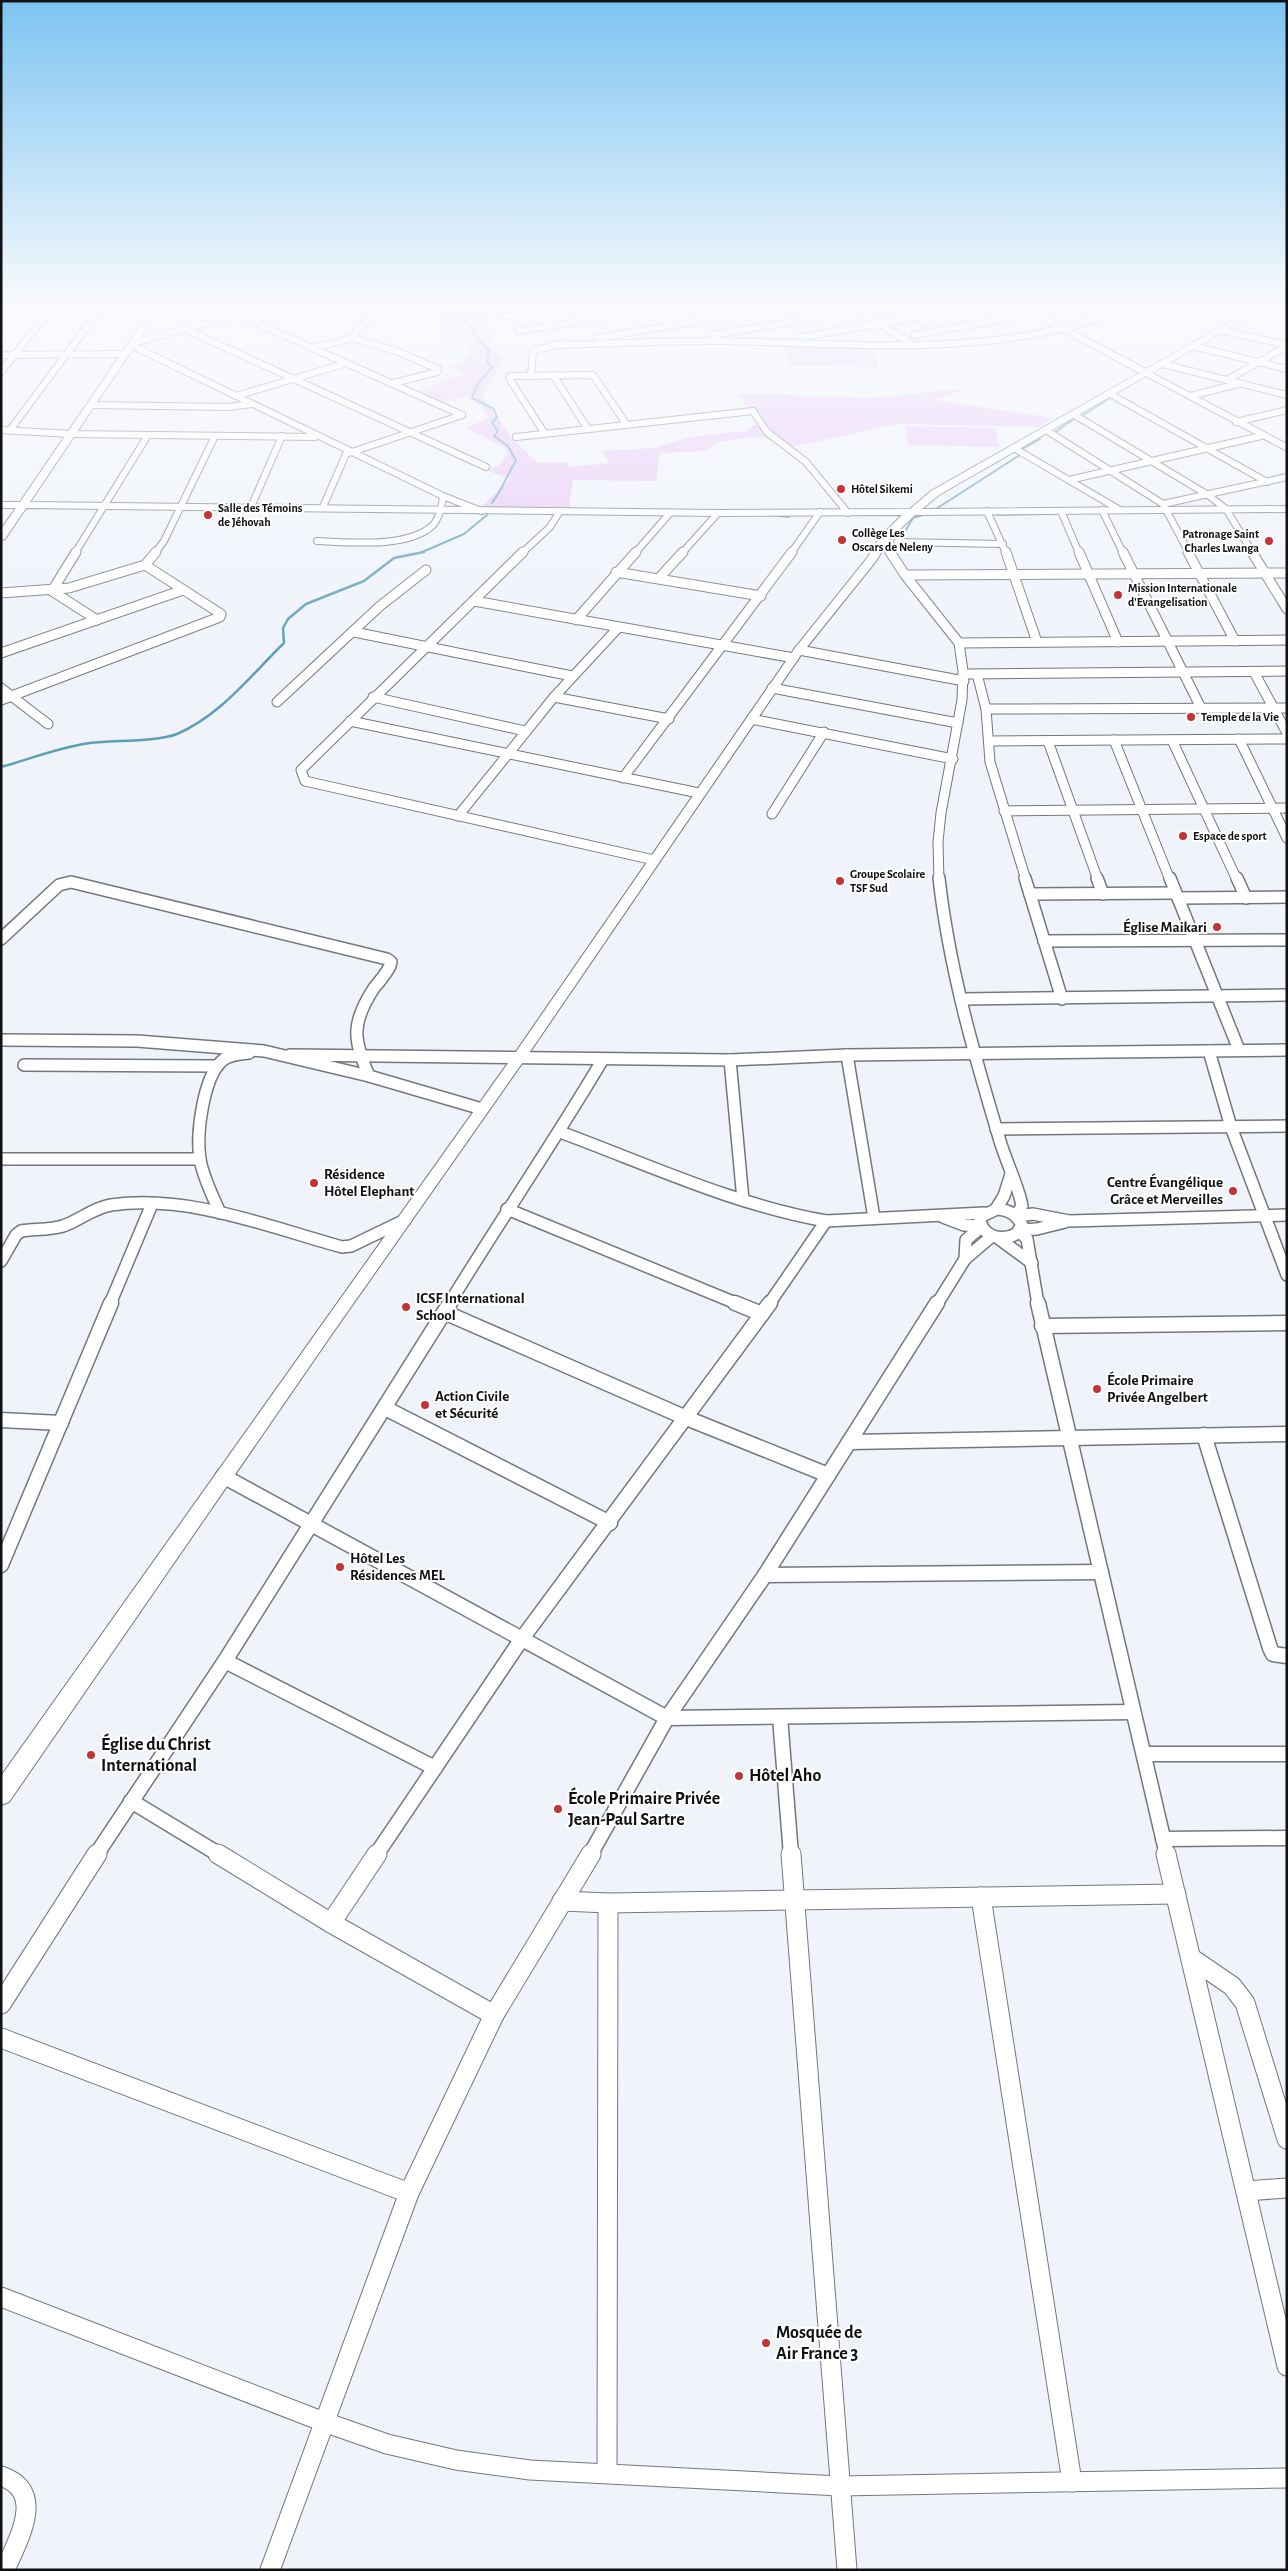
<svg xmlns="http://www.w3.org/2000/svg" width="1288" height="2571" viewBox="0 0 1288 2571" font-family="'Alegreya Sans',sans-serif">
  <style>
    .green { fill: #e9c8f7 }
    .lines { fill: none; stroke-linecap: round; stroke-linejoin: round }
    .stream-far1 { stroke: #5c9fb8; stroke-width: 2 }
    .stream { stroke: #5c9fb8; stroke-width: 2.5 }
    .street-far4-casing { stroke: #75777e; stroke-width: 8 }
    .street-far3-casing { stroke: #75777e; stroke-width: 11 }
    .street-far2-casing { stroke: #75777e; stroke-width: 14 }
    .street-far1-casing { stroke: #75777e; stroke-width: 17 }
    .street-casing { stroke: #75777e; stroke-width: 21 }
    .secondary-casing { stroke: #75777e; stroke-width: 2 }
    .street-far4 { stroke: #fff; stroke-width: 6 }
    .street-far3 { stroke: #fff; stroke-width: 9 }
    .street-far2 { stroke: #fff; stroke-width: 11 }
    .street-far1 { stroke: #fff; stroke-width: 14 }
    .street { stroke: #fff; stroke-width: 19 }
    .secondary { fill: #fff; fill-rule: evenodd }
    .poi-dot { fill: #c33435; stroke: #fff; stroke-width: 2 }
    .labels { text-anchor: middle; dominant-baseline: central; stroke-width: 4; stroke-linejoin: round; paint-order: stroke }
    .far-poi-label { font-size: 12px; font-weight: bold; fill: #101113; stroke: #fff; text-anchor: start }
    .poi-label { font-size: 15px; font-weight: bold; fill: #101113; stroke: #fff; text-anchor: start }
    .near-poi-label { font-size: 18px; font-weight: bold; fill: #101113; stroke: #fff; text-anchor: start }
  </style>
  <rect width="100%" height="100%" fill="#f0f3fa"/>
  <g class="green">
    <path d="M 450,301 L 506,301 L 509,304 L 498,306 L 483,315 L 498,352 L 504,357 L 483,396 L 512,439 L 538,463 L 566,462 L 570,467 L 609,463 L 602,451 L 654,448 L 689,437 L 746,431 L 760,421 L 737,394 L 745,393 L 870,398 L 969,388 L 935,400 L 1053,418 L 1039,427 L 897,424 L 787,448 L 761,436 L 719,442 L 706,451 L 660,453 L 656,481 L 573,480 L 569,507 L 481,507 L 510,479 L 486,470 L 498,466 L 508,454 L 506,448 L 466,428 L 489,418 L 481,406 L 464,396 L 443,402 L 417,391 L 463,374 L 448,367 C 464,362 471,354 471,337 L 441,336 L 444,326 L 437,326 L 440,314 L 422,312 Z"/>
    <path d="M 787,347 L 875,348 L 878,367 L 788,366 Z"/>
    <path d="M 906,426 L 995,428 L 999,447 L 908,445 Z"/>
  </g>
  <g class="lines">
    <g class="stream-far1">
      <path d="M 491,301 L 465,321 C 474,330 478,343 489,350 L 487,362 L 492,367 L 477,385 L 472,398 L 494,409 L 497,417 L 492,423 L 498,431 L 494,436 L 508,446 L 516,461 C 507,475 502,490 492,503"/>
      <path d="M 1080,417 L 1110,398"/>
      <path d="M 1054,433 L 1074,419"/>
      <path d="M 1021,450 L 1040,439"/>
      <path d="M 936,509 L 1026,451"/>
      <path d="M 771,515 L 789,517"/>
      <path d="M 997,515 L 1040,514"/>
      <path d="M 912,518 L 923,515"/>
      <path d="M 898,543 L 913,518"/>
      <path d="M 420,553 L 464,534 L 487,515"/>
    </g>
    <path class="stream" d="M 1,767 C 30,759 60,747 90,743 C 113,740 156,742 177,734 C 221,715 251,675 284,643 L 283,628 L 288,619 L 306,604 L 364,581 L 394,558 L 424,552"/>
    <defs>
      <g id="street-far4">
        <path d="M 841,301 L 909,342"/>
        <path d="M 923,301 L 923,324"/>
        <path d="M 1282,301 L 1287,302"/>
        <path d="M 1,304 L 219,306 L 277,301"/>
        <path d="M 219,306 L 462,415"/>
        <path d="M 502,317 L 608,301"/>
        <path d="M 187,330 L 486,467"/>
        <path d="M 1220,330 L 1287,345"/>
        <path d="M 518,331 L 704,301"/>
        <path d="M 713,335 L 913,301"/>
        <path d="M 914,335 L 1106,301"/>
        <path d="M 802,337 L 1009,301"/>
        <path d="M 352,338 L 375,309 L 393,301"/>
        <path d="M 598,338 L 817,301"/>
        <path d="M 133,343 L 241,314"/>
        <path d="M 131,345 L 443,496 L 481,511"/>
        <path d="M 556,345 C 612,344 667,340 723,341 C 831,343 944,354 1051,331 C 1085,324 1117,313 1149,301"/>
        <path d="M 1193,346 L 1287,369"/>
        <path d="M 313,348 L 352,338 L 396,351 L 438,369 L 437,372 L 393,383"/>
        <path d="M 1,355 L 125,354"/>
        <path d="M 1163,364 L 1287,395"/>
        <path d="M 1,372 L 57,301"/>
        <path d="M 531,375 L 533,351 L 563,343"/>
        <path d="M 553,375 L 588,429"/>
        <path d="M 1227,380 L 1287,346"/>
        <path d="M 1110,394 L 1267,482"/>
        <path d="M 236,396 L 347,363"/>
        <path d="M 1190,396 L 1238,384"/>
        <path d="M 91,405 L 228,407 L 252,404"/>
        <path d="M 1073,414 L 1208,495 L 1226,509 L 1253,553"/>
        <path d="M 1236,422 L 1287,410"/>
        <path d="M 1,430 L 71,434 L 315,437"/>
        <path d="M 10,430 L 103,305"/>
        <path d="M 1046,430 L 1163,504 L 1189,553"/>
        <path d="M 545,434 L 509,378 L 510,376 L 593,375 L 627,425"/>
        <path d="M 516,437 L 753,411 L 767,432 L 806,462 L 848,513"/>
        <path d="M 1014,448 L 1120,510"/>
        <path d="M 1069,480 L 1261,436"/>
        <path d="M 1163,504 L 1287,477"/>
        <path d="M 251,507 L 282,436"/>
        <path d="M 323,507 L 346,454 L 462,415"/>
        <path d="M 1102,510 L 1123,553"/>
        <path d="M 987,511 L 1006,553"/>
        <path d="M 1061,511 L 1079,553"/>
        <path d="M 883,540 L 891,553"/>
        <path d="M 317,541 C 349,542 408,549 433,525 C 440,517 442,506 443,496"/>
        <path d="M 897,542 L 1003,544"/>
        <path d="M 75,553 L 148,435"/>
        <path d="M 155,553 L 164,541 L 215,436"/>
        <path d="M 522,553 L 550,527 L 560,511"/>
        <path d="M 635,553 L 670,513"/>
        <path d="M 682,553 L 718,513"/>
        <path d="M 791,553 L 820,512"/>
      </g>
      <g id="street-far3">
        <path d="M 523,552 L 301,770 L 305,781 L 654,860"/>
        <path d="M 890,552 L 905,575 L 959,643 L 963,671 L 962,700 L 941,813 L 938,842 L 939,880"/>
        <path d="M 1006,552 L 1037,642"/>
        <path d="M 1079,552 L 1118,642"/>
        <path d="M 1123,552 L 1201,708"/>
        <path d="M 1188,552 L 1235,641"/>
        <path d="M 1252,552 L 1287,609"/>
        <path d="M 616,572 L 761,596"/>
        <path d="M 905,575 L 1287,573"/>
        <path d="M 659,578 L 683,552"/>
        <path d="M 52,591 L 76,552"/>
        <path d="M 52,591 L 97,620"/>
        <path d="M 1,593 L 69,588 L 145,565 L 156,552"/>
        <path d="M 474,601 L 794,658"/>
        <path d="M 576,620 L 636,552"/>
        <path d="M 354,632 L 572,676"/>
        <path d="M 959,643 L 1287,640"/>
        <path d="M 799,650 L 964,681"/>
        <path d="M 1,653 L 183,590"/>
        <path d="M 1254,672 L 1287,733"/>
        <path d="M 969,674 L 1287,671"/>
        <path d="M 977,674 L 986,709 L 990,762 L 1026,880"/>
        <path d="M 1,688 L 48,724"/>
        <path d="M 772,688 L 958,723"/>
        <path d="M 373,697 L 525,731"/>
        <path d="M 554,697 L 669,719"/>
        <path d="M 1,700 L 220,617 L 221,614 L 145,565"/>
        <path d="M 277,702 L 380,606 L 426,570"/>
        <path d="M 986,709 L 1287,708"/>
        <path d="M 751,719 L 953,759"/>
        <path d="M 350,721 L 699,793"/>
        <path d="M 1239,739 L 1287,838"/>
        <path d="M 1114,740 L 1170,880"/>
        <path d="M 1172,740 L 1237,880"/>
        <path d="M 989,741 L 1287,739"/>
        <path d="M 1048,741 L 1098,880"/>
        <path d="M 623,778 L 792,552"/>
        <path d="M 1004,811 L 1287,808"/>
        <path d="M 772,814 L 824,732"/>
        <path d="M 458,816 L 554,697 L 618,628"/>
      </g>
      <g id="street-far2">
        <path d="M 939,878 C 949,968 974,1054 1000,1141 C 1006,1161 1016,1181 1021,1201 L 1022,1206 L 1016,1215"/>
        <path d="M 1025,878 L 1062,999"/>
        <path d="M 1097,878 L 1103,894"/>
        <path d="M 1170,878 L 1239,1050"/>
        <path d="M 1237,878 L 1246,898"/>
        <path d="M 1030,894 L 1175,893"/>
        <path d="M 1178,898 L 1287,897"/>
        <path d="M 1,939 L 59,885 L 71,882 L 387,959 L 391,962 L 390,966 C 386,974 380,981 374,988 C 351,1023 353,1039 369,1076"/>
        <path d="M 1044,941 L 1287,940"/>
        <path d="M 962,999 L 1287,995"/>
        <path d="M 1,1040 L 137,1041 L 264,1051 L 369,1076 L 482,1109"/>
        <path d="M 1209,1051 L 1231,1127 L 1287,1275"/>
        <path d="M 290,1055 L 730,1060 L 847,1055 L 1287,1050"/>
        <path d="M 847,1055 L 874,1218"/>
        <path d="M 730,1060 L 743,1200"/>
        <path d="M 24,1065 L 217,1066"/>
        <path d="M 996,1129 L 1287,1126"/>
        <path d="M 560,1132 C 647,1164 734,1205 826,1221 L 984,1213"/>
        <path d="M 1,1159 L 200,1159"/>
        <path d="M 507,1209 L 738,1304"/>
        <path d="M 996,1209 L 1004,1196 L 1011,1174"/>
        <path d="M 997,1209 C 1009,1210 1016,1214 1022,1225 L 1016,1234 C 1001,1242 980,1236 980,1217 Z"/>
        <path d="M 220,1213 C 213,1196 203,1178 200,1159 C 196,1135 203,1076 223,1060 C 230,1054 241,1054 249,1053"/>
        <path d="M 1018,1216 L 1033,1214 L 1069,1221 L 1287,1215"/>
        <path d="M 943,1217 L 964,1225 L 980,1226"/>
        <path d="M 1021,1230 L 1037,1229 L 1065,1222"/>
        <path d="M 1020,1232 L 1027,1239 L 1038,1304"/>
        <path d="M 998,1238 L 1032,1263"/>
        <path d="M 965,1259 L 966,1240 L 981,1227"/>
        <path d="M 1,1261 L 16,1235 L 21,1231 C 34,1229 50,1230 63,1226 C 80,1220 93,1208 111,1205 C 189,1194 269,1227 342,1247 L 351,1246 L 405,1220"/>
        <path d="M 110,1304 L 152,1204"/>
        <path d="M 449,1304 C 499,1222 554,1142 603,1059"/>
        <path d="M 769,1304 L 826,1221"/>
        <path d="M 937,1304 L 965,1259 L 992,1236"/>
      </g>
      <g id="street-far1">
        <path d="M 735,1303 L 762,1314"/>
        <path d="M 1038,1303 L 1167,1855"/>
        <path d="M 444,1312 L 684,1417 L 828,1475"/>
        <path d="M 1042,1326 L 1287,1323"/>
        <path d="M 385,1408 L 610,1523"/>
        <path d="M 1,1420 L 61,1423"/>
        <path d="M 1204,1435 L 1270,1648 L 1273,1654 L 1287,1656"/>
        <path d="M 849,1442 L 1287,1434"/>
        <path d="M 223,1476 L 667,1718 L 1133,1712"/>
        <path d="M 1,1565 L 111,1303"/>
        <path d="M 765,1575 L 1101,1572"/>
        <path d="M 225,1661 L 435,1768"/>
        <path d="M 780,1717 L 791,1855"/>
        <path d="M 1144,1754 L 1287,1754"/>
        <path d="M 131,1801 L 220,1855"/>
        <path d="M 1163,1839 L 1287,1838"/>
        <path d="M 96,1855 L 225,1661 L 450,1303"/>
        <path d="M 376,1855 L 521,1640 L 770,1303"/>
        <path d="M 590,1855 L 667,1718 L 765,1575 L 937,1303"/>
      </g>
      <g id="street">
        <path d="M 218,1854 L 331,1923 L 494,2015"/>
        <path d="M 791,1854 L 847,2570"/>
        <path d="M 1166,1854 L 1287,2366"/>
        <path d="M 981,1897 L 1072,2482"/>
        <path d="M 562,1901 L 608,1903 L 1176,1894"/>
        <path d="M 331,1923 L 377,1854"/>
        <path d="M 1191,1958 L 1232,1986 L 1245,2003 L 1287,2139"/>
        <path d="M 1,2004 L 97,1854"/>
        <path d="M 1,2038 L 409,2193"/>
        <path d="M 1246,2191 L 1287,2188"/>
        <path d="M 1,2297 L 324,2422 L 387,2444 L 456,2460 L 530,2470 L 840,2486 L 1287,2478"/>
        <path d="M 607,2473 L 608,1903"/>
        <path d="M 1,2476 C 47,2492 18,2539 5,2570"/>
        <path d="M 270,2570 L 409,2193 L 494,2015 L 591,1854"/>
      </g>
      <path id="secondary" d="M 157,301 L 165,301 L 30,502 L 718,510 L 910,509 L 931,491 L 1139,373 L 1007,301 L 1017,301 L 1146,369 L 1266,301 L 1276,301 L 1152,373 L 1287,444 L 1287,451 L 1146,376 L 939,495 L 922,509 L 1287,506 L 1287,512 L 915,515 L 889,540 L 876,561 L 803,652 L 523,1062 L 332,1334 L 9,1802 L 1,1805 L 1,1776 L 513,1056 L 795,648 L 867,558 L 881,536 L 902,515 L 718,516 L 26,508 L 5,539 L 1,540 L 1,529 L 16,508 L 1,508 L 1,502 L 20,502 Z"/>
    </defs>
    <use href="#street-far4" class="street-far4-casing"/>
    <use href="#street-far3" class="street-far3-casing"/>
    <use href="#street-far2" class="street-far2-casing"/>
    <use href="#street-far1" class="street-far1-casing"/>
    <use href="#street" class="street-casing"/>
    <use href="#secondary" class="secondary-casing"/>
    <use href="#street-far4" class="street-far4"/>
    <use href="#street-far3" class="street-far3"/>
    <use href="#street-far2" class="street-far2"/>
    <use href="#street-far1" class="street-far1"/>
    <use href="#street" class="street"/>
    <use href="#secondary" class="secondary"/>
  </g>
  <linearGradient id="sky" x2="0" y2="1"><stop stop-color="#7dc4f1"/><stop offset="0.46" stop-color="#f8fafd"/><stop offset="1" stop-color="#f8fafd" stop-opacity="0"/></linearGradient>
  <rect width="1288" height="661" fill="url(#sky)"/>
  <g class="poi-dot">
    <circle cx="841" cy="489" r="5"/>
    <circle cx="208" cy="515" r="5"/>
    <circle cx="842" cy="540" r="5"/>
    <circle cx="1269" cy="541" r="5"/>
    <circle cx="1118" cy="595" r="5"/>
    <circle cx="1191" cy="717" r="5"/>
    <circle cx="1183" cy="836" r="5"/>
    <circle cx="840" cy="881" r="5"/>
    <circle cx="1217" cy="927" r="5"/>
    <circle cx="314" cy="1183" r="5"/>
    <circle cx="1233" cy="1191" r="5"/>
    <circle cx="406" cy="1307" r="5"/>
    <circle cx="1097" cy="1389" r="5"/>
    <circle cx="425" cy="1405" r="5"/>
    <circle cx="340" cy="1567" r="5"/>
    <circle cx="91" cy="1755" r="5"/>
    <circle cx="739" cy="1776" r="5"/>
    <circle cx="558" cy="1809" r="5"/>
    <circle cx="766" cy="2343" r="5"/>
  </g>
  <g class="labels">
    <g class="far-poi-label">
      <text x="851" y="489">Hôtel Sikemi</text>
      <text x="218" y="508">Salle des Témoins<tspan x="218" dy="14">de Jéhovah</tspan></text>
      <text x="852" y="533">Collège Les<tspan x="852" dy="14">Oscars de Neleny</tspan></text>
      <text x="1259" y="534" text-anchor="end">Patronage Saint<tspan x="1259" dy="14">Charles Lwanga</tspan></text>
      <text x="1128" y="588">Mission Internationale<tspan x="1128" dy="14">d'Evangelisation</tspan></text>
      <text x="1201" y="717">Temple de la Vie</text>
      <text x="1193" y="836">Espace de sport</text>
      <text x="850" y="874">Groupe Scolaire<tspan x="850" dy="14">TSF Sud</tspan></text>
    </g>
    <g class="poi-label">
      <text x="1207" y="927" text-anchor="end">Église Maikari</text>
      <text x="324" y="1174">Résidence<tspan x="324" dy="17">Hôtel Elephant</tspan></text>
      <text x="1223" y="1182" text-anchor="end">Centre Évangélique<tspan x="1223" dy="17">Grâce et Merveilles</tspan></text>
      <text x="416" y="1298">ICSF International<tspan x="416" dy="17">School</tspan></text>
      <text x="1107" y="1380">École Primaire<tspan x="1107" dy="17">Privée Angelbert</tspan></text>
      <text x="435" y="1396">Action Civile<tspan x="435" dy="17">et Sécurité</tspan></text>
      <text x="350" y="1558">Hôtel Les<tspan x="350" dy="17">Résidences MEL</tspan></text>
    </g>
    <g class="near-poi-label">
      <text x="101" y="1745">Église du Christ<tspan x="101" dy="21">International</tspan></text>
      <text x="749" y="1776">Hôtel Aho</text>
      <text x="568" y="1799">École Primaire Privée<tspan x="568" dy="21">Jean-Paul Sartre</tspan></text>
      <text x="776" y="2333">Mosquée de<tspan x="776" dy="21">Air France 3</tspan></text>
    </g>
  </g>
  <rect width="1288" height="2571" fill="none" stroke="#101113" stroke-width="5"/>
</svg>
